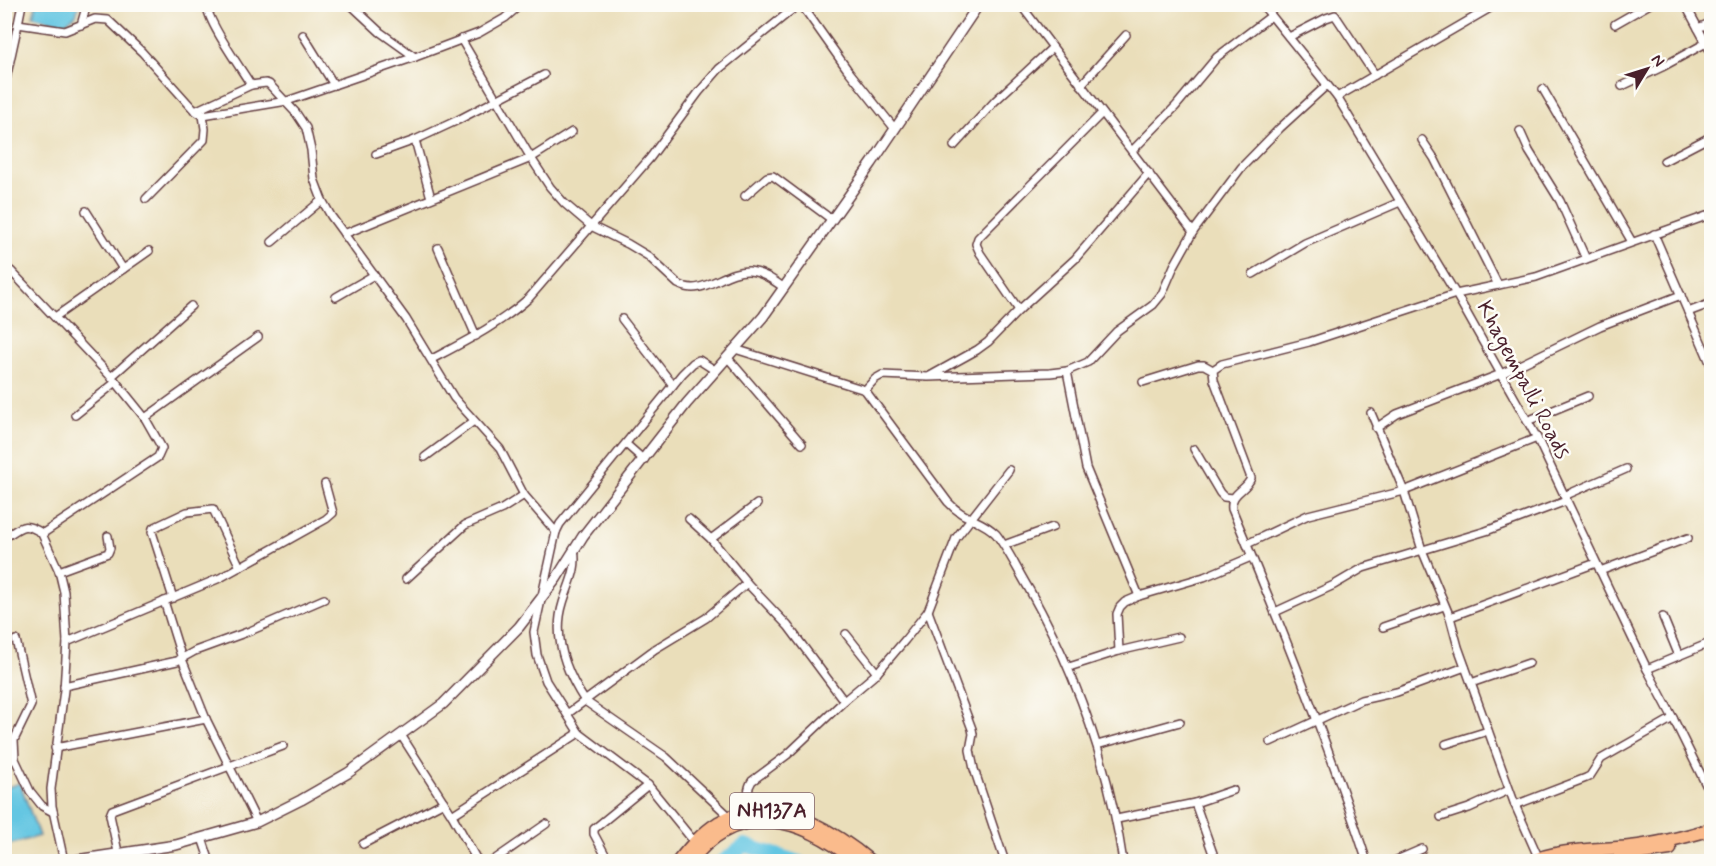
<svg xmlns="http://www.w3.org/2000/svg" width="1716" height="866" viewBox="0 0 1716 866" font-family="Mynerve,sans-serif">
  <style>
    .water { fill: #64c6e2; stroke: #577286; stroke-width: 1.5 }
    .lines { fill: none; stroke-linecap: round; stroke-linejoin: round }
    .river { stroke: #64c6e2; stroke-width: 14 }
    .minor-casing { stroke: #623c40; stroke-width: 10 }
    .tertiary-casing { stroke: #623c40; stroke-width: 12 }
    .trunk-casing { stroke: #623c40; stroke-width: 15 }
    .minor { stroke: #fff; stroke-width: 7 }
    .tertiary { stroke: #fff; stroke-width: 9 }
    .trunk { stroke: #fabb8c; stroke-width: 12 }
    .labels { text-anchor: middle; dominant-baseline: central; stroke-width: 5; stroke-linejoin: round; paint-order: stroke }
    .shield { fill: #fdfcf7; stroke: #806168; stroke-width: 1.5 }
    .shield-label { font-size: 21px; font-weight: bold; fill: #4a1f2b }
    .street-label { font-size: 22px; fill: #4a1f2b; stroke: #fdfcf7 }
  </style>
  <rect width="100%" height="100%" fill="#fdfcf7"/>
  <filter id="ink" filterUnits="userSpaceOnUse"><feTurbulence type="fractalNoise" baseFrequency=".0167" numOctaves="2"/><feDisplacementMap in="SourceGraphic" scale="12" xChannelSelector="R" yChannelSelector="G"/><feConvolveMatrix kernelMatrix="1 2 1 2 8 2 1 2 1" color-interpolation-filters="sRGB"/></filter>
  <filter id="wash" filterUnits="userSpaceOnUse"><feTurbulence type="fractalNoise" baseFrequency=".008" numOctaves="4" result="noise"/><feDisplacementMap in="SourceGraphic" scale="24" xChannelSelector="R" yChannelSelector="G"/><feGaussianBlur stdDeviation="1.35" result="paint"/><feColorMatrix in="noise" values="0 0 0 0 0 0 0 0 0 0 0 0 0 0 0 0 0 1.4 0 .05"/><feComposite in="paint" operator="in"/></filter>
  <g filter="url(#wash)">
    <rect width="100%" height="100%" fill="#eadeba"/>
    <g class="water">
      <path d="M 36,5 L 36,4 L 79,5 L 76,15 L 64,24 L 33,16 Z"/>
      <path d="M 20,783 L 39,836 L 5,846 L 5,788 Z"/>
    </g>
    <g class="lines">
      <path class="river" d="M 722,862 L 745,845 L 799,862"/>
    </g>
  </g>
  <g filter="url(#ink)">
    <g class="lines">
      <defs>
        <g id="minor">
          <path d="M 207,4 C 205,19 242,70 251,85 L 266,83 L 269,84 L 296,113 L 306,128 L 311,150 L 314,179 L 322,200 L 331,216 L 406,319 L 454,398 L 500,449 L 524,495 L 556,532"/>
          <path d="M 350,4 L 380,32 L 415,57"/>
          <path d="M 801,4 L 847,69 L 895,129"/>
          <path d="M 1020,4 L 1193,232"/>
          <path d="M 1262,4 L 1337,97 L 1456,294 L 1537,438 L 1647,669 L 1673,718 L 1712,797"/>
          <path d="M 1685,4 L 1712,54"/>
          <path d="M 18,24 L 22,4"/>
          <path d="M 1615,24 L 1650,4"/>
          <path d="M 81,25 L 87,4"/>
          <path d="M 1698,28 L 1712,22"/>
          <path d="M 303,35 L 334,85"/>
          <path d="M 1289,37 L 1326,18 L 1335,15 L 1375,75"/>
          <path d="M 461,39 L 531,158 L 550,187 L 564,203 L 591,226 L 628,244 L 648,256 L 678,284 C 703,298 723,270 749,271 C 762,272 773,280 783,287"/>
          <path d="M 1081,85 L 1126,35"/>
          <path d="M 1622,86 L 1662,67 L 1706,43"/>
          <path d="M 4,88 L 18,24 L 65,31 L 95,19 L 108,20 L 142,52 L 195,111 L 203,115 L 287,101 L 415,57 L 479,33 L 505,18 L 521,4"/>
          <path d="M 1543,89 L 1632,242"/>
          <path d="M 1337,97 L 1497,4"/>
          <path d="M 195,111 L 251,85"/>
          <path d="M 1520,131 L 1529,151 L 1560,201 L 1586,259"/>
          <path d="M 1422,140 L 1434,158 L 1498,285"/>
          <path d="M 954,146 L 995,101 L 1052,48"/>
          <path d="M 1132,151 L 1176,106 L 1217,57 L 1271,16"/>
          <path d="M 376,154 L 415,140"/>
          <path d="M 1664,161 L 1712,136"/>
          <path d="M 745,196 L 767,177 L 773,176 L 831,219"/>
          <path d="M 431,198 L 415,140 L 458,120 L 544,75"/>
          <path d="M 146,199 L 204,140 L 205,129 L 203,115"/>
          <path d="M 86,211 L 123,269"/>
          <path d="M 344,234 L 531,158 L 572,132"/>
          <path d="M 1654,234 L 1712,367"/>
          <path d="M 272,242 L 322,200"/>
          <path d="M 438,248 L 476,336"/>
          <path d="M 4,266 L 11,271 L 116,382 L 145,418 L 162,448 L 158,457 L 42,534 L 59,571 L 64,592 L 67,642 L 64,690 L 51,789 L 52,806 L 64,861"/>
          <path d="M 1253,274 L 1305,243 L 1400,202"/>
          <path d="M 336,297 L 374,275"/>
          <path d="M 1019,310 L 980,253 L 976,244 L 978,238 L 1102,113"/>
          <path d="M 1688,312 L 1712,303"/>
          <path d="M 55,317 L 149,251"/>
          <path d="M 622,319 L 673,385"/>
          <path d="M 735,349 L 865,390 L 948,502 C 965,521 980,518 996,534 C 1009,551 1018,571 1029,589 C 1077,675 1109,764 1123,862"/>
          <path d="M 727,357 L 802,444"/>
          <path d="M 432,359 C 466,341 500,324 529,298 L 650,158 L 699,92 L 719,69 L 799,4"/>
          <path d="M 1067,371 L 1086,468 L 1139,596"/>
          <path d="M 930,376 L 977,350 L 988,342 L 1019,310 L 1075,259 L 1149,173"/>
          <path d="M 111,377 L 191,306"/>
          <path d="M 1143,382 L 1198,365 L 1204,365 L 1213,370"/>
          <path d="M 865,390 L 875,379 L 882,375 L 928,377 L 1050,373 L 1067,371 L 1088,362 L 1117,331 L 1153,305 L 1162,294 L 1174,266 L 1193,232 L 1241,168 L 1280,128 L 1327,85"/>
          <path d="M 1371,413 L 1404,491 L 1422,550 L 1450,617 L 1458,647 L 1515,805 L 1539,859"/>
          <path d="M 75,415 L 116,382"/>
          <path d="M 145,418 L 258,337"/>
          <path d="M 1527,421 L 1588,396"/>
          <path d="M 1376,428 L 1397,414 L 1501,374 L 1600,326 L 1681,295"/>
          <path d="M 626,444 L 644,460"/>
          <path d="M 1194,449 L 1220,493 L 1224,497 L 1233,498"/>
          <path d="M 425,457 L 474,421"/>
          <path d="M 1564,496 L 1626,469"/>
          <path d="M 689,519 L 711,539 L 747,583 L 788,626 L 844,701"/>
          <path d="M 4,538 C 21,527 23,521 42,533"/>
          <path d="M 711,539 L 757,504"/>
          <path d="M 1247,544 L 1308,515 L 1404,491 L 1537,438"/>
          <path d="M 1004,545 L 1053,527"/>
          <path d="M 574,549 C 578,570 569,583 563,603 C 552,638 566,672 585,701 L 666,757 L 731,818"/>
          <path d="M 59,571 L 108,553 L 110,548 L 108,536"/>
          <path d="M 1600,571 L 1688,538"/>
          <path d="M 406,579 L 465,525 L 502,509 L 524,495"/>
          <path d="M 173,598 L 152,532 L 153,528 L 187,512 L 213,509 L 240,567"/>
          <path d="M 164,601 L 182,659 L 206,719 L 257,822"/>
          <path d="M 928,611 L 972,729 L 973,734 L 970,750 L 974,769 L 1005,862"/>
          <path d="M 1275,612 L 1334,585 L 1363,568 L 1486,531 L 1566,501"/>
          <path d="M 1450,617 L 1596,563"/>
          <path d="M 1663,617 L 1679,656"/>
          <path d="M 1383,627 L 1444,606"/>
          <path d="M 846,634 L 877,673"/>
          <path d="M 16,640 L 31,705 L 14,740 L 15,759 L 30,791 L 42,806 L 53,812"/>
          <path d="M 67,642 L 220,578 L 326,519 L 333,513 L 325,484"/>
          <path d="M 1119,651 L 1117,614 L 1120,607 L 1125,602 L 1139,596 L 1204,577 L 1251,557"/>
          <path d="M 1069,667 L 1119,651 L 1179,637"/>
          <path d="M 1647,669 L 1712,642"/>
          <path d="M 1471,683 L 1529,663"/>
          <path d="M 64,686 L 177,661 L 195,651 L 250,631 L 324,599"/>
          <path d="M 567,714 L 655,649 L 706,618 L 747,583"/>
          <path d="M 401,735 L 452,815 L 478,862"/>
          <path d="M 1270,742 L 1361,700 L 1397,692 L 1465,667"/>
          <path d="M 1446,744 L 1488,731"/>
          <path d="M 1097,745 L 1180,722"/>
          <path d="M 55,748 L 206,719"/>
          <path d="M 4,762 L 15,759"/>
          <path d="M 1195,803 L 1216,862"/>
          <path d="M 1515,805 L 1586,778 L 1590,776 L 1601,759 L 1673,718"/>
          <path d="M 752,812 C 750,801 745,791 752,781 L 787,755 L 844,701 L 877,673 L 905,640 L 928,611 L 956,538 L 1009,470"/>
          <path d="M 452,815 L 579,733"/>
          <path d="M 1441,817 L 1469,808 L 1509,790"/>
          <path d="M 1117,819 L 1195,803 L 1233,790"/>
          <path d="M 202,838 L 210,862"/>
          <path d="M 363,844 L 444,802"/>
          <path d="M 696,844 L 648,785 L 579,733 L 546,681 L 537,655 L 534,632 L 556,532 L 560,524 L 682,374 L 693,363 L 699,360 L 716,371"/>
          <path d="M 118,852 L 110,815 L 112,810 L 283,746"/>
          <path d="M 491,862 L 546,824"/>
          <path d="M 609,862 L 594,834 L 594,829 L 648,785"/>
          <path d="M 1367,862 C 1328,742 1281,625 1232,509 C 1230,492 1246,491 1251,478 L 1214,380 L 1213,370 L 1222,364 L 1309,342 L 1456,294 L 1536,277 L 1712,214"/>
          <path d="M 1392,862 L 1422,849"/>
        </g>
        <path id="tertiary" d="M 63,862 L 176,845 L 257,822 L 301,800 L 348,773 L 443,704 L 519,627 L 556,579 L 583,536 L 687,403 L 763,317 L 872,163 L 979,4"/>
        <g id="trunk">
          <path d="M 1619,856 L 1670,849"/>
          <path d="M 678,862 C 690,847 702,833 718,823 C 771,792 830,828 871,862"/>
          <path d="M 690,862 C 739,798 802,817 857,862"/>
          <path d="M 1531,862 C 1553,849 1603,850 1630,847 C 1658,844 1685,837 1712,829"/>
        </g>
      </defs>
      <use href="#minor" class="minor-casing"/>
      <use href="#tertiary" class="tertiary-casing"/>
      <use href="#trunk" class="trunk-casing"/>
      <use href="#minor" class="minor"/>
      <use href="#tertiary" class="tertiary"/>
      <use href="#trunk" class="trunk"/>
    </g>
  </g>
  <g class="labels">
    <rect class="shield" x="730" y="793" width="84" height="36" rx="4.5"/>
    <g class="shield-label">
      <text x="772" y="811">NH137A</text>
    </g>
    <g class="street-label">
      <text transform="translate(1523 380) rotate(62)">Khagempalli Roads</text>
    </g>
  </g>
  <rect width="1716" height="866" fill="none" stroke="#fdfcf7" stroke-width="24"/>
  <g transform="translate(1647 69) rotate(52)" stroke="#fdfcf7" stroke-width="4.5" paint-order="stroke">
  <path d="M0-4.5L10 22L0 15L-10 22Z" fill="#4a1f2b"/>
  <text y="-9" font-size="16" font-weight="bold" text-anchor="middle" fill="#4a1f2b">N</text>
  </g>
</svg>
